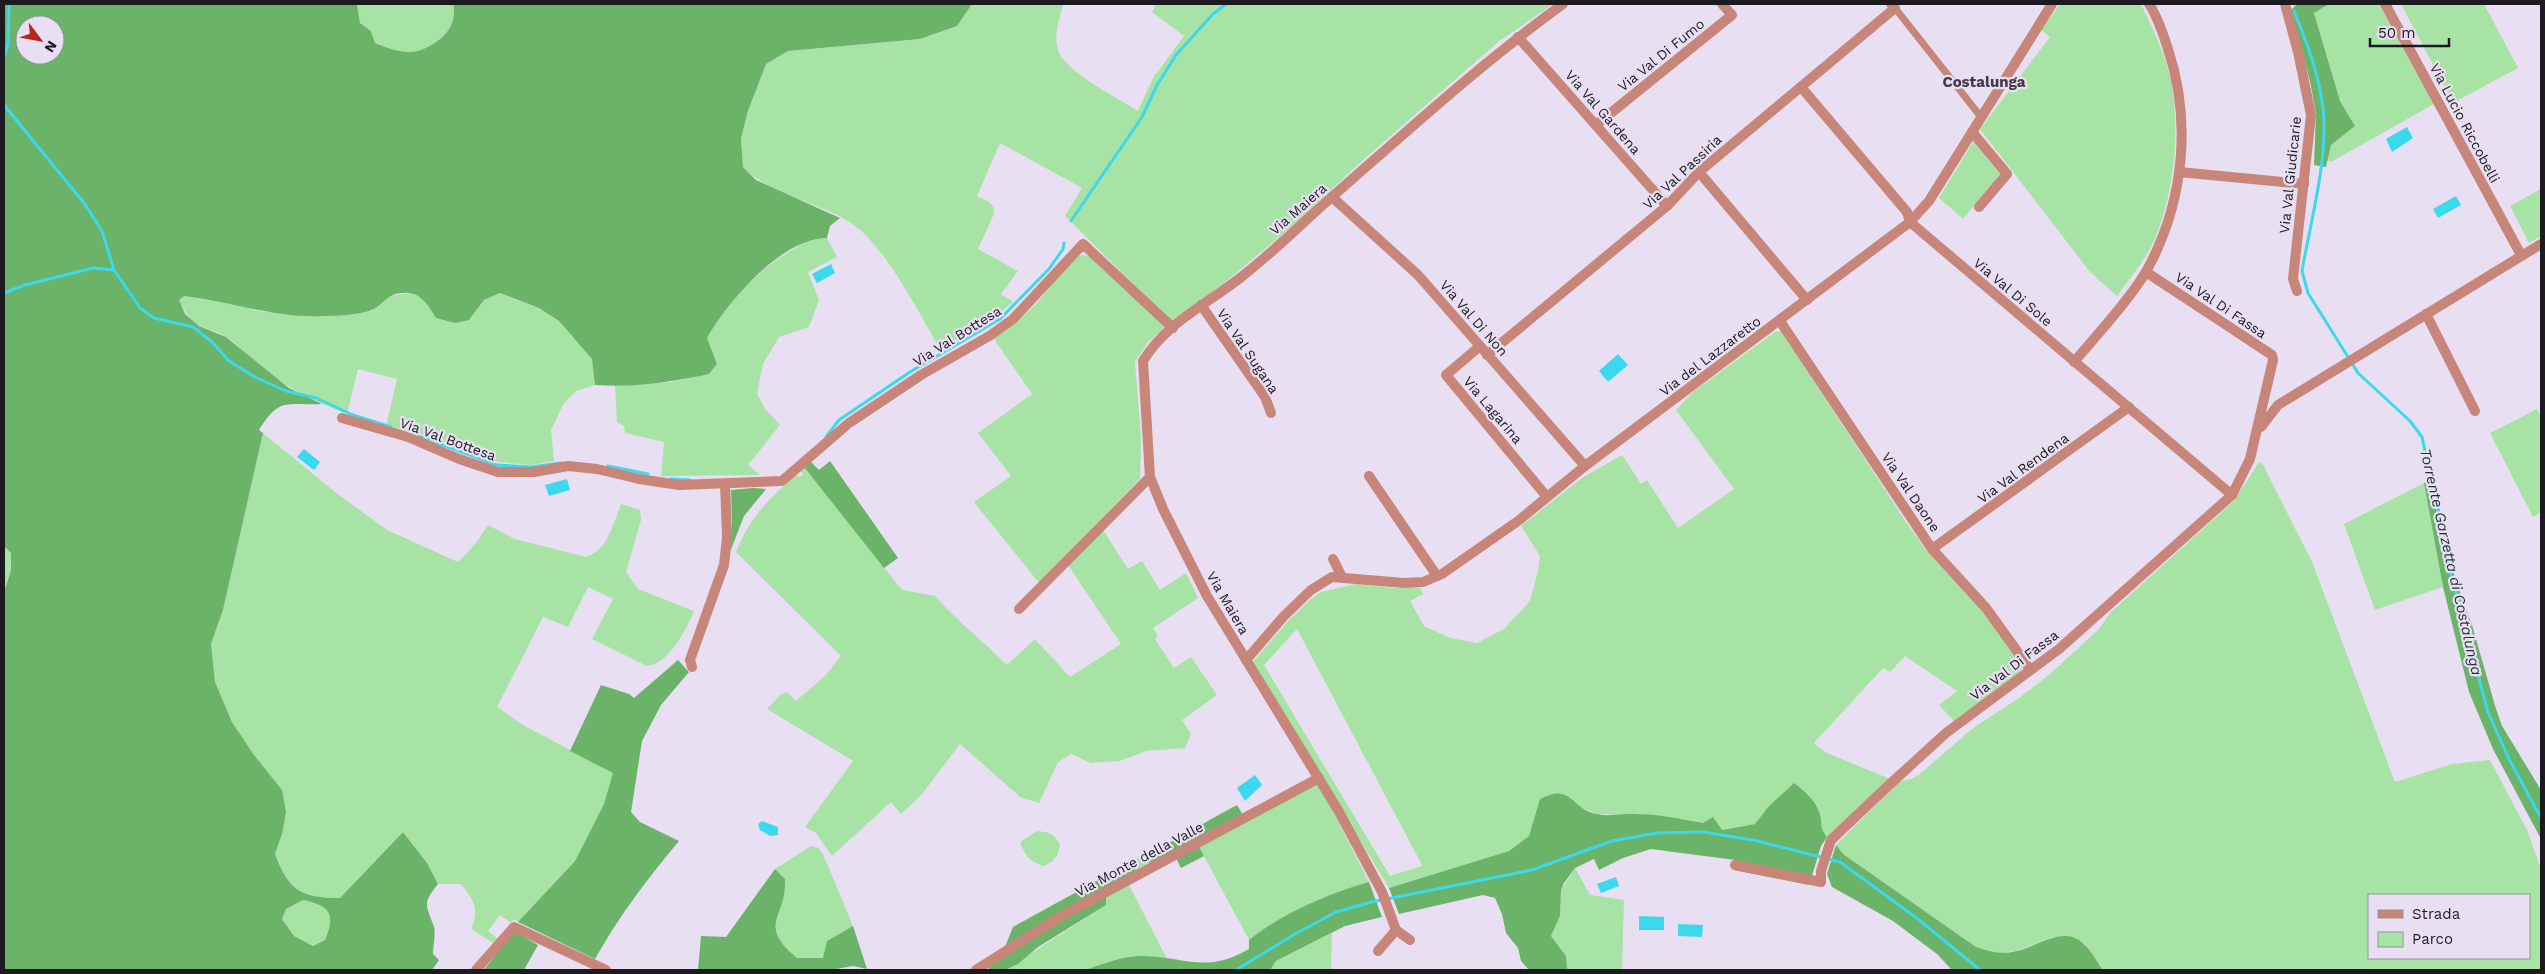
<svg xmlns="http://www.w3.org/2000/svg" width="2545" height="974" viewBox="0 0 2545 974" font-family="'Work Sans',sans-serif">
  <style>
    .green { fill: #a8e3a6; fill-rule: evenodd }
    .forest { fill: #6bb369; fill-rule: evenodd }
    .water { fill: #3bd9ed }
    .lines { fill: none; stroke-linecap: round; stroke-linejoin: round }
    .stream { stroke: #3bd9ed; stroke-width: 3 }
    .pedestrian { stroke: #c8867a; stroke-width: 7 }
    .minor { stroke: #c8867a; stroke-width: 10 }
    .labels { text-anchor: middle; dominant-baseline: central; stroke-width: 4.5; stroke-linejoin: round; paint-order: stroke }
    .street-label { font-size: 14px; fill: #1d1920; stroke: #e9dff2 }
    .neighbourhood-label { font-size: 15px; font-weight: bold; fill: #443b4a; stroke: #e9dff2 }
    .water-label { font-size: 15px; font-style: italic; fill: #1b3438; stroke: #e9dff2 }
  </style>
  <rect width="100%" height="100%" fill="#e9dff2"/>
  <g class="green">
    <path d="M 357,4 L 454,4 C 453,8 454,12 454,15 C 453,24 447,34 440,39 C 418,57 402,54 375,43 L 371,31 L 360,23 Z"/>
    <path d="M 972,4 L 1063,4 C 1060,18 1053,35 1058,50 C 1065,72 1118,98 1138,111 L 1153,78 L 1184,36 L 1152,12 L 1157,4 L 1553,4 L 1498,42 L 1353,169 L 1297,222 L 1224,283 L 1171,321 L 1065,216 L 1082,188 L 1000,143 L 977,196 C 986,201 995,202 994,214 L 978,249 L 1018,271 L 1001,294 L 1013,302 L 987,323 L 941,350 C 919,314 886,246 851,223 C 817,201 772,196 743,167 L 741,139 L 748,111 L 766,64 L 788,51 L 920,39 L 957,26 Z"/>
    <path d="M 2060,4 L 2141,4 C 2153,29 2167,57 2172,86 C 2180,135 2174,192 2155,239 C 2146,259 2130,278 2117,296 L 2090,272 L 1980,129 L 2050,37 L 2041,30 Z"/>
    <path d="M 2329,4 L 2379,4 L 2434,104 L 2331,162 L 2327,160 L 2331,145 L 2355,126 L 2340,101 L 2314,12 Z"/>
    <path d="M 2401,4 L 2484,4 L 2518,68 L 2453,103 Z"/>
    <path d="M 1973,142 L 2000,174 L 1963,219 L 1939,198 Z"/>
    <path d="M 2541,189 L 2541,236 L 2529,243 L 2510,206 Z"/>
    <path d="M 814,238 L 827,238 L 837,257 L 808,272 L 819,300 L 809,327 L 779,337 L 763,364 L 757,394 L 766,410 L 780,425 L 748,465 L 760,475 L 661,476 L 664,442 L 625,433 L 624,426 L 617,422 L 615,386 L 671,382 L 709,374 L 717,364 L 707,338 C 734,293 766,261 814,238 Z"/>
    <path d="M 1082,255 L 1090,256 L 1164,325 L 1164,328 L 1148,342 L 1135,362 L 1141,436 L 1140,479 L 1039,583 L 974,502 L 1011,476 L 978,433 L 1032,394 L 994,339 C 1012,326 1028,313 1042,297 C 1054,283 1064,261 1082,255 Z"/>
    <path d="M 410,293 L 425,300 L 436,318 L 469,320 L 484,300 L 500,293 L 539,308 L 559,321 L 592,359 L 595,385 L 576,391 L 564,403 L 551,430 L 554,461 L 531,465 L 498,462 L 422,434 L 386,426 L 397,379 L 358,369 L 347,414 C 317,402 288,389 263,369 C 251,359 241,347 228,338 C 204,323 194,333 179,300 L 184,296 L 209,298 L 264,312 L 371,311 L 389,296 Z"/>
    <path d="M 1781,331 L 1906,522 L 1928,553 L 1978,606 L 2023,664 C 2019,684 1973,709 1954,721 L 1939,705 L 1957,691 L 1905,656 L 1890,672 L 1883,668 L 1814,743 L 1825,752 L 1890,779 L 1827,837 C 1819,826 1823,826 1820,814 C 1816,801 1805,791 1794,783 L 1768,807 L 1755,824 L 1722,830 L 1704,823 L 1659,816 L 1597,814 L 1581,808 L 1566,794 L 1535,822 L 1529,836 L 1509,851 L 1389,888 L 1252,663 L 1289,620 L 1312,598 L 1321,592 L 1355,584 L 1393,588 L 1420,588 L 1423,594 L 1410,601 L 1424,626 L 1450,638 L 1477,643 L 1504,629 L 1530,601 L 1538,571 L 1540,556 L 1521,526 L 1582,478 L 1620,456 L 1623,456 L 1641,484 L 1647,480 L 1678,528 L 1734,489 L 1676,410 L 1693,392 L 1775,332 ZM 1297,629 L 1422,865 L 1422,866 L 1390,876 L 1264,665 Z"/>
    <path d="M 2537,409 L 2541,418 L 2541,512 L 2533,517 L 2490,433 Z"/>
    <path d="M 263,433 L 335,492 L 387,530 L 458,562 L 476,543 L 488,525 L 515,539 L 586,557 C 608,550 613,524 621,504 L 640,510 L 641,520 L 626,572 L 638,589 L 694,611 C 685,631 671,662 647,666 L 592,639 L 613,599 L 588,587 L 568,627 L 543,617 L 497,707 L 523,725 L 614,773 L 604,804 L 575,861 L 518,922 L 514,919 L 511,923 L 500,915 L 488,931 L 498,939 L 495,944 L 471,929 C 480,909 474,900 461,884 L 438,884 L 427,863 L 403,832 L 340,898 C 301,898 289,891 275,854 L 282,834 L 254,755 L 232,722 L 215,682 L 211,644 L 223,610 Z"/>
    <path d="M 2259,462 L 2263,465 L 2312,562 L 2395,782 L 2452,764 L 2490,760 L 2527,830 L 2541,869 L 2541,970 L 2103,970 L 2085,944 L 2052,937 L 2017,951 L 1995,954 L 1976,947 L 1843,854 L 1836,845 L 1900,781 L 1911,779 L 1920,774 L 1973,728 L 2019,698 L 2050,674 L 2098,630 L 2111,612 L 2234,501 ZM 2369,895 L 2529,895 L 2529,958 L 2369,958 Z"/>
    <path d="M 804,467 L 902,590 L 935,596 C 957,621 983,641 1007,665 L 1035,639 L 1070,677 L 1121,644 L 1068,565 L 1103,530 L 1128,569 L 1142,561 L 1160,590 L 1186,573 L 1198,598 L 1153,628 L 1158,636 L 1155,639 L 1174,668 L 1191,657 L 1217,695 L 1182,720 L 1191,734 L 1185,748 L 1146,751 L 1120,761 L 1091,763 L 1071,754 L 1058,762 L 1039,803 L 1020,797 L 960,744 L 922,794 L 901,814 L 891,802 L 832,856 L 816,833 L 805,827 L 853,761 L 767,709 L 780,695 L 787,692 L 796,701 L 825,676 L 841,656 L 736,552 C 751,516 768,499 797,475 L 799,477 L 803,474 L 800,471 Z"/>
    <path d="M 2424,483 L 2443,587 L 2375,610 L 2344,524 Z"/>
    <path d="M 4,546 L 11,553 L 11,570 L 4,592 Z"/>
    <path d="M 1314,785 L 1320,786 L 1369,882 C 1327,894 1283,913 1249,940 L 1199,847 Z"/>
    <path d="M 1037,831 C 1049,832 1054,833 1060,845 C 1058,856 1055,861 1044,866 C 1030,862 1025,856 1020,842 Z"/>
    <path d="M 811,846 L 818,848 L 823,854 L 853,926 L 827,941 L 824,958 L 797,958 C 756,923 787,919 785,879 L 775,869 Z"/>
    <path d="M 1145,854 L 1151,866 L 1137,873 L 1131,862 Z"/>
    <path d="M 1575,868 L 1590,895 L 1624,900 L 1622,970 L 1567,969 L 1566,956 L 1551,936 L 1560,916 L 1561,890 Z"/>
    <path d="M 1129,885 L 1167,959 L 1131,957 L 1085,970 L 1005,970 L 1106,905 L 1106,897 Z"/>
    <path d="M 303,900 C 330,906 336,913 325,940 L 313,946 L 294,936 L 282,919 L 286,909 Z"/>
    <path d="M 1332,933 L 1331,970 L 1270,970 L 1276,961 Z"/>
  </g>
  <g class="forest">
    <path d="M 4,4 L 357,4 L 360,23 L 371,31 L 375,43 C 402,54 418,57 440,39 C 447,34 453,24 454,15 C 454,12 453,8 454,4 L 972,4 L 957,26 L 920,39 L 788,51 L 766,64 L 748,111 L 741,139 L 743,167 L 756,180 L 840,218 L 830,226 L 827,238 C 782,238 728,301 707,338 L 717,364 L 709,374 C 672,382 634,388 595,385 L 592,359 L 559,321 L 539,308 L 500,293 L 484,300 L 469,320 L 455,323 L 436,318 C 430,308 423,295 409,293 C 385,291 384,307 369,311 C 355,315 338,316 323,316 C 276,319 231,301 184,296 L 179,300 L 185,314 L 199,326 L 226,337 L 289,388 L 322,404 C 287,406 280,396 259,430 L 263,433 L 223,610 L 211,644 L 215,682 L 232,722 L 254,755 L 282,790 L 286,812 L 282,834 L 275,854 C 289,891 301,898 340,898 L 403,832 L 427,863 L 438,884 C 422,904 426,904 434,927 C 436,934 433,946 433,954 L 439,960 L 432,970 L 4,970 L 4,592 L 11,570 L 11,553 L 4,546 ZM 25,25 L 55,25 L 55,55 L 25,55 ZM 303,900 C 330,906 336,913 325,940 L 313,946 L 294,936 L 282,919 L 286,909 Z"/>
    <path d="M 2297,4 L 2329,4 L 2314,13 L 2340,101 L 2355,126 L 2331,145 L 2326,167 L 2314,165 L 2316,114 L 2310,81 L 2291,10 Z"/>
    <path d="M 830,461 L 898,558 L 884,568 L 804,467 L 811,462 L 819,470 Z"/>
    <path d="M 2433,479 L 2455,579 L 2472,625 L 2496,709 L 2502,726 L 2541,790 L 2541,839 L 2493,749 L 2469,692 L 2443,587 L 2424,483 Z"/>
    <path d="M 753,488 L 766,489 L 744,516 L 730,552 L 732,523 L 731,490 Z"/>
    <path d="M 678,660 L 689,672 L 661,705 L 642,741 L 631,812 L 640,822 L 679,841 C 647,879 619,916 595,959 L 518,922 L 575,861 L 604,804 L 613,773 L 570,751 L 601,685 L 629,694 L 634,698 Z"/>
    <path d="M 1794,783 C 1805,791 1816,801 1820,814 C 1823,826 1819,826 1827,837 L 1821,846 L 1809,885 L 1734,870 L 1735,860 L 1651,849 L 1623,858 L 1599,870 L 1594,859 L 1575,868 L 1564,883 L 1561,890 L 1560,916 L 1551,936 L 1566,956 L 1567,969 L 1573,970 L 1529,970 L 1521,961 L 1518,948 L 1506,933 L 1502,914 L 1495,898 L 1483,895 L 1399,914 L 1389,888 L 1509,851 L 1529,836 L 1540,799 C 1574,782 1569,809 1597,814 C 1609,817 1623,813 1635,814 C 1658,814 1681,819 1703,823 L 1713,817 L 1722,830 L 1755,824 L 1768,807 Z"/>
    <path d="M 1237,805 L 1247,822 L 1199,847 L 1204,856 L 1181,868 L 1174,854 L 1151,866 L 1145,854 C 1177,841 1206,821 1237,805 Z"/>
    <path d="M 1836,845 L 1843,854 L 1976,947 C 1990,952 2002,955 2017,951 C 2039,946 2064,924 2085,945 C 2092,952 2097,962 2103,970 L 1952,970 L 1937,954 L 1893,921 L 1832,887 L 1827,874 Z"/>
    <path d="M 1131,862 L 1137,873 L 1106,897 L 1106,905 L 1038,947 L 1018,964 L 1005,970 L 989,970 L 989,966 L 1005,947 L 1013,927 Z"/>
    <path d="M 775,869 L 785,879 C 787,919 756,923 797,958 L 823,958 L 827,941 L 853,926 L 867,969 L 853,966 L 831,970 L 698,970 L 701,936 L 726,937 Z"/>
    <path d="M 1369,882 L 1382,917 L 1345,926 L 1276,961 L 1270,970 L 1085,970 C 1103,964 1123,956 1142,956 C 1187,957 1206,974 1249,949 L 1249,940 C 1283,913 1327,894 1369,882 Z"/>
    <path d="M 514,931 L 538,945 L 524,970 L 484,970 Z"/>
  </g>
  <g class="water">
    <path d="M 2407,127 L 2413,138 L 2392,152 L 2386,139 Z"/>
    <path d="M 2456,196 L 2461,205 L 2438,218 L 2433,209 Z"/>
    <path d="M 831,264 L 835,273 L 817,283 L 812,274 Z"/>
    <path d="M 1618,354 L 1628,365 L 1608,382 L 1599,371 Z"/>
    <path d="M 304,449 L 320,462 L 314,470 L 297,457 Z"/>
    <path d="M 567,479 L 570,490 L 549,496 L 545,485 Z"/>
    <path d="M 1255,775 L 1262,785 L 1245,801 L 1237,788 Z"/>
    <path d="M 762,821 L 778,827 L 778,835 L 770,836 L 760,830 L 758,824 Z"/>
    <path d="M 1616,877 L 1619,886 L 1601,893 L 1597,884 Z"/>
    <path d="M 1639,916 L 1664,917 L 1664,930 L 1639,930 Z"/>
    <path d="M 1678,924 L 1703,925 L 1702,937 L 1678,936 Z"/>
  </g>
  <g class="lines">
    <g class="stream">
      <path d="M 2294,11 C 2308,45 2322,82 2324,120 C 2326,166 2310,225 2302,271 L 2308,293 L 2358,373 L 2410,421 L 2422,437 L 2451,575 L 2488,712 L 2509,759 L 2541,818"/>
      <path d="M 4,58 L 8,44 L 9,4"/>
      <path d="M 4,105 L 84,203 L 102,231 L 114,270 L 140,308 L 154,318 L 193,327 L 212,342 L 229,361 L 257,378 L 286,391 L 316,398 L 353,415 L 391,427"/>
      <path d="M 1071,221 L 1142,117 L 1157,85 L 1176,55 L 1213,14 L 1226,4"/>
      <path d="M 4,293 L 25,285 L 93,268 L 114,270"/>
      <path d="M 413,434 L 497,465 L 531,467 L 561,463"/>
      <path d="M 826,437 L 839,420 L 910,372 L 1000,319 L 1049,269 L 1063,249 L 1064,243"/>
      <path d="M 608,466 L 648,474"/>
      <path d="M 671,479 L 690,480"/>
      <path d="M 1236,970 L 1295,934 L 1336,912 L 1372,902 L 1532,870 L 1612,841 L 1657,833 L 1703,832 L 1753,840 L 1840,862 L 1918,919 L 1980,970"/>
    </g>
    <path class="pedestrian" d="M 1895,8 L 1981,117"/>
    <g class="minor">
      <path d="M 2285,4 L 2298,52 L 2311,115 L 2293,279 L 2297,291"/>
      <path d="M 2385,4 L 2521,255"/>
      <path d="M 1518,37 L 1667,206"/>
      <path d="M 1801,87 L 1907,212 L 1910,222 L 2232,495"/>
      <path d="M 1596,125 L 1732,15 L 1722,4"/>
      <path d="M 1972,132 L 2007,174 L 1979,207"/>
      <path d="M 1699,172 L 1807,300"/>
      <path d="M 2179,172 L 2304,184"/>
      <path d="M 1332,197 L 1418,275 L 1585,466"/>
      <path d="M 1201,305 L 1265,397 L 1271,413"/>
      <path d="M 2426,314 L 2475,411"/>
      <path d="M 1780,321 L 1932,549 L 1986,608 L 2030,669"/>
      <path d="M 1480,346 L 1446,375 L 1547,497"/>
      <path d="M 1487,355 L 1667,206 L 1699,172 L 1895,8 L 1891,4"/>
      <path d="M 2074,362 C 2096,336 2131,298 2147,270 C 2184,202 2192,122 2168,49 C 2163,34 2158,17 2149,4"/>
      <path d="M 342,418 L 408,437 L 459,459 L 498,472 L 534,472 L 568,466 L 597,469 L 639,479 L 679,485 L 782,481 L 849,423 L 921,375 L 991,335 L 1013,319 L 1083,244 L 1173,328"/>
      <path d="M 2261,427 L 2278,405 L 2541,244"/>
      <path d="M 1369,476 L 1437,576"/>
      <path d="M 1932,549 L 2129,407"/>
      <path d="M 1333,559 L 1342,577"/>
      <path d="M 1019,609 L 1150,477"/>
      <path d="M 1246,660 L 1284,616 L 1311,590 L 1332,577 L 1404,583 L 1423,582 L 1442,574 L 1518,521 L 1585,466 L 1910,222 L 1929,201 L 2052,4"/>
      <path d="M 692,667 L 690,660 L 724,565 L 727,537 L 725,484"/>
      <path d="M 1735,865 L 1821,882 L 1821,871 L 1831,840 L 1889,785 L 1946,733 L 2059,649 L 2232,495 L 2250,459 L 2273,360 L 2272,355 L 2146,272"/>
      <path d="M 1410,940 L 1396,930 L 1382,892 L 1338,810 L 1207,596 L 1163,509 L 1150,477 L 1143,361 C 1165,324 1207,304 1240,278 C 1270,255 1297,228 1325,203 C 1403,135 1479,65 1563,4"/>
      <path d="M 1378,951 L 1396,930"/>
      <path d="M 476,970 L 514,927 L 606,970"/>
      <path d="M 976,970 L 1063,915 L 1319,778"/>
    </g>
  </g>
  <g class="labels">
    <g class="street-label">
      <text transform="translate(1661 55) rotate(-39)">Via Val Di Fumo</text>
      <text transform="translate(1603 112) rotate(49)">Via Val Gardena</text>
      <text transform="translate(2465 123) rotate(62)">Via Lucio Riccobelli</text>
      <text transform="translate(1682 172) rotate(-43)">Via Val Passiria</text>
      <text transform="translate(2290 175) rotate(-84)">Via Val Giudicarie</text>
      <text transform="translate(1298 209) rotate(-41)">Via Maiera</text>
      <text transform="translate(2013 292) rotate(40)">Via Val Di Sole</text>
      <text transform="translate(2221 305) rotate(34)">Via Val Di Fassa</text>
      <text transform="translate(1474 318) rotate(49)">Via Val Di Non</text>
      <text transform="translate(957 336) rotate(-32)">Via Val Bottesa</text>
      <text transform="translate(1248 351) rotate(56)">Via Val Sugana</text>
      <text transform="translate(1710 356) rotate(-37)">Via del Lazzaretto</text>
      <text transform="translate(1493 410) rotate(50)">Via Lagarina</text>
      <text transform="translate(448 439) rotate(20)">Via Val Bottesa</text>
      <text transform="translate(2023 468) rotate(-36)">Via Val Rendena</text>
      <text transform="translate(1911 492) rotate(56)">Via Val Daone</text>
      <text transform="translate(1228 603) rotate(60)">Via Maiera</text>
      <text transform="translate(2014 665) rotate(-37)">Via Val Di Fassa</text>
      <text transform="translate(1139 859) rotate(-28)">Via Monte della Valle</text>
    </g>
    <g class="neighbourhood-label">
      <text x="1984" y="82">Costalunga</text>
    </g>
    <g class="water-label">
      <text transform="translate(2451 562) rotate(77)">Torrente Garzetta di Costalunga</text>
    </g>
  </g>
  <rect width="2545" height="974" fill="none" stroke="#1d1920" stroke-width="10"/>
  <rect x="2368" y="894" width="162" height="65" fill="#e9dff2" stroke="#97909e"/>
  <rect x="2378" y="910" width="25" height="8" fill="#c8867a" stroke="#97909e"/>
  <text x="2412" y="919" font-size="15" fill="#1d1920">Strada</text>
  <rect x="2378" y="932" width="25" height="15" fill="#a8e3a6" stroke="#97909e"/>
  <text x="2412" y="944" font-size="15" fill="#1d1920">Parco</text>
  <g transform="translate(40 40) rotate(122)"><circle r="24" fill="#e9dff2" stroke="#97909e"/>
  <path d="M0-4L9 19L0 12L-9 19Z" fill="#b62721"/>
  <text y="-8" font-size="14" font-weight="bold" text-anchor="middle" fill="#1d1920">N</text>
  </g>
  <path d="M2370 38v8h79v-8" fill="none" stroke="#1d1920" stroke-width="2.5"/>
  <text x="2378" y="38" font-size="15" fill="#1d1920" stroke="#e9dff2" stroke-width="4" paint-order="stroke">50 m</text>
</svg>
